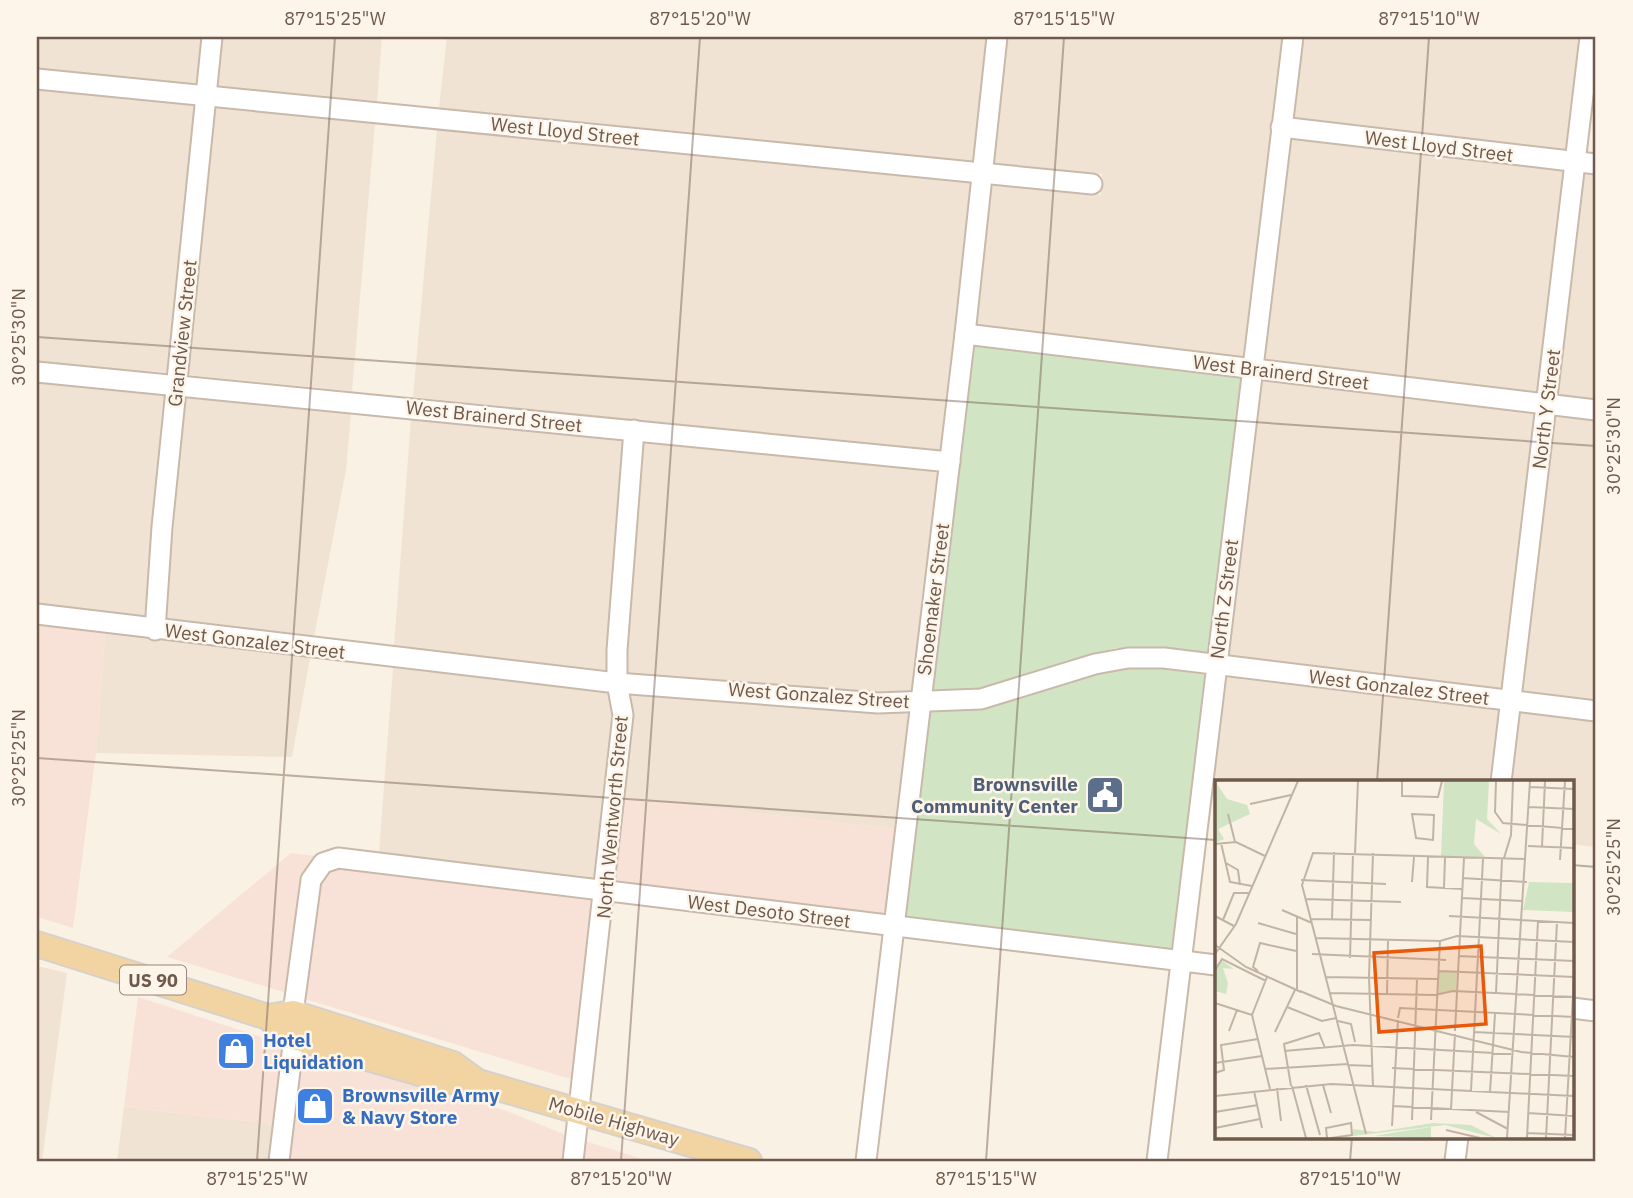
<svg xmlns="http://www.w3.org/2000/svg" width="1633" height="1198" viewBox="0 0 1633 1198" font-family="'IBM Plex Sans',sans-serif">
  <style>
    .residential { fill: #f0e3d3 }
    .commercial { fill: #f8e2d8 }
    .green { fill: #d1e5c4 }
    .lines { fill: none; stroke-linecap: round; stroke-linejoin: round }
    .minor-casing { stroke: #c9b9ab; stroke-width: 23 }
    .major-casing { stroke: #d6d1cd; stroke-width: 28 }
    .minor { stroke: #fff; stroke-width: 19 }
    .major { stroke: #f1d4a2; stroke-width: 24 }
    .ticks { fill: none; stroke: #6e594c; stroke-width: 2; stroke-opacity: 0.45 }
    .labels { text-anchor: middle; dominant-baseline: central; stroke-width: 5; stroke-linejoin: round; paint-order: stroke }
    .shield { fill: #fdf5e9; stroke: #99887b; stroke-width: 2 }
    .shield-label { font-size: 18px; font-weight: bold; fill: #6e594c }
    .street-label { font-size: 19px; fill: #6e594c; stroke: #fdf5e9 }
    .service-label { font-size: 19px; font-weight: bold; fill: #4e5e75; stroke: #fdf5e9; text-anchor: end }
    .shop-label { font-size: 19px; font-weight: bold; fill: #366cbe; stroke: #fdf5e9; text-anchor: start }
    .inset-road { fill: none; stroke: #c1b4a7; stroke-width: 2 }
    .view { fill: #e8590c; fill-opacity: 0.15; stroke: #e8590c; stroke-width: 3.5 }
    .inset-edge { fill: none; stroke: #6e594c; stroke-width: 3.5 }
    .neatline { fill: none; stroke: #6e594c; stroke-width: 2.5 }
    .ticks-label { font-size: 18px; text-anchor: middle; fill: #6e594c }
  </style>
  <rect width="100%" height="100%" fill="#f9f1e3"/>
  <g class="residential">
    <path d="M 37,37 L 203,37 L 198,84 L 37,69 Z"/>
    <path d="M 221,37 L 382,37 L 377,102 L 216,86 Z"/>
    <path d="M 447,37 L 988,37 L 975,162 L 439,108 Z"/>
    <path d="M 1007,37 L 1284,37 L 1245,357 L 976,325 L 991,185 L 1101,195 L 1102,174 L 994,164 Z"/>
    <path d="M 1302,37 L 1580,37 L 1567,150 L 1292,118 Z"/>
    <path d="M 37,90 L 196,105 L 169,373 L 37,362 Z"/>
    <path d="M 214,107 L 375,123 L 352,391 L 187,375 Z"/>
    <path d="M 437,129 L 973,183 L 942,451 L 413,397 Z"/>
    <path d="M 1289,139 L 1564,171 L 1539,392 L 1263,359 Z"/>
    <path d="M 1583,173 L 1596,175 L 1596,399 L 1557,395 Z"/>
    <path d="M 1260,380 L 1536,413 L 1503,689 L 1227,656 Z"/>
    <path d="M 37,383 L 167,394 L 147,618 L 37,604 Z"/>
    <path d="M 185,396 L 351,412 L 346,470 L 314,637 L 165,620 Z"/>
    <path d="M 1554,416 L 1596,421 L 1596,701 L 1521,692 Z"/>
    <path d="M 411,418 L 624,440 L 608,670 L 394,647 Z"/>
    <path d="M 642,442 L 940,472 L 913,691 L 879,692 L 626,673 Z"/>
    <path d="M 105,634 L 310,658 L 292,757 L 96,753 Z"/>
    <path d="M 393,668 L 610,692 L 614,715 L 598,879 L 379,853 Z"/>
    <path d="M 1224,677 L 1501,710 L 1492,781 L 1216,782 L 1216,798 L 1210,797 Z"/>
    <path d="M 630,694 L 877,713 L 910,712 L 896,829 L 624,798 L 632,716 Z"/>
    <path d="M 1519,712 L 1596,722 L 1596,847 L 1572,844 L 1572,782 L 1510,782 Z"/>
    <path d="M 37,966 L 67,973 L 42,1161 L 37,1161 Z"/>
    <path d="M 124,1107 L 274,1124 L 270,1161 L 117,1161 Z"/>
  </g>
  <g class="commercial">
    <path d="M 37,625 L 105,634 L 96,753 L 73,928 L 37,917 Z"/>
    <path d="M 624,798 L 896,829 L 886,914 L 616,882 Z"/>
    <path d="M 291,853 L 315,856 L 302,879 L 287,993 L 167,957 Z"/>
    <path d="M 339,869 L 595,901 L 574,1080 L 305,999 L 320,884 L 329,871 Z"/>
    <path d="M 138,997 L 283,1044 L 274,1124 L 124,1107 Z"/>
    <path d="M 301,1050 L 507,1111 L 566,1135 L 563,1161 L 288,1161 Z"/>
    <path d="M 585,1141 L 649,1161 L 582,1161 Z"/>
  </g>
  <g class="green">
    <path d="M 973,346 L 1242,377 L 1208,654 L 1164,648 L 1116,648 L 979,688 L 931,691 Z"/>
    <path d="M 1118,669 L 1163,669 L 1206,675 L 1173,949 L 905,916 L 929,712 L 982,709 Z"/>
  </g>
  <g class="lines">
    <defs>
      <g id="minor">
        <path d="M 37,79 L 1092,184"/>
        <path d="M 1281,127 L 1596,164"/>
        <path d="M 965,334 L 1596,410"/>
        <path d="M 37,372 L 950,462"/>
        <path d="M 37,614 L 617,683 L 878,703 L 981,699 L 1095,664 L 1128,658 L 1164,658 L 1596,711"/>
        <path d="M 155,630 L 162,527 L 212,37"/>
        <path d="M 1501,782 L 1590,37"/>
        <path d="M 1572,1008 L 1596,1011"/>
        <path d="M 293,1013 L 311,880 L 323,863 L 338,858 L 1216,965"/>
        <path d="M 279,1161 L 294,1037"/>
        <path d="M 573,1161 L 623,715 L 617,683 L 617,650 L 634,430"/>
        <path d="M 866,1161 L 965,334 L 997,37"/>
        <path d="M 1157,1161 L 1293,37"/>
        <path d="M 1455,1161 L 1458,1137"/>
      </g>
      <g id="major">
        <path d="M 37,944 L 268,1017 L 287,1035 L 448,1081 L 478,1082 L 749,1161"/>
        <path d="M 268,1017 L 293,1013 L 453,1064 L 478,1082"/>
      </g>
    </defs>
    <use href="#minor" class="minor-casing"/>
    <use href="#major" class="major-casing"/>
    <use href="#minor" class="minor"/>
    <use href="#major" class="major"/>
  </g>
  <path class="ticks" d="M 37,337 L 1596,446M 37,758 L 1216,840M 1377,782 L 1429,37M 1572,865 L 1596,867M 257,1161 L 335,37M 621,1161 L 700,37M 986,1161 L 1064,37M 1350,1161 L 1352,1137"/>
  <defs>
    <symbol id="civic-square" viewBox="-11 -11 22 22"><rect x="-9" y="-9" width="18" height="18" rx="4" fill="#5c6f8a" stroke="#fdf5e9"/><path d="M-.6-6.5H3V-4.5H.6V-3L4-1V1h2V6H-6V1h2V-1L-.6-3ZM-1.2 2.5V6h2.4V2.5Z" fill="#fff"/></symbol>
    <symbol id="shop-square" viewBox="-11 -11 22 22"><rect x="-9" y="-9" width="18" height="18" rx="4" fill="#3f7fe0" stroke="#fdf5e9"/><path d="M-5-2.5h2.3a2.7 3.5 0 0 1 5.4 0H5L5.5 6h-11ZM-1.5-2.5h3a1.5 2.3 0 0 0-3 0Z" fill="#fff"/></symbol>
  </defs>
  <g fill-rule="evenodd">
    <use href="#civic-square" x="1083" y="773" width="44" height="44"/>
    <use href="#shop-square" x="214" y="1029" width="44" height="44"/>
    <use href="#shop-square" x="293" y="1084" width="44" height="44"/>
  </g>
  <g class="labels">
    <rect class="shield" x="120" y="965.5" width="66" height="29" rx="5"/>
    <g class="shield-label">
      <text x="153" y="980">US 90</text>
    </g>
    <g class="street-label">
      <text transform="translate(565 131) rotate(6)">West Lloyd Street</text>
      <text transform="translate(1439 146) rotate(7)">West Lloyd Street</text>
      <text transform="translate(182 333) rotate(-84)">Grandview Street</text>
      <text transform="translate(1281 372) rotate(7)">West Brainerd Street</text>
      <text transform="translate(1546 409) rotate(-83)">North Y Street</text>
      <text transform="translate(494 416) rotate(6)">West Brainerd Street</text>
      <text transform="translate(933 599) rotate(-83)">Shoemaker Street</text>
      <text transform="translate(1224 599) rotate(-83)">North Z Street</text>
      <text transform="translate(255 641) rotate(7)">West Gonzalez Street</text>
      <text transform="translate(1399 687) rotate(7)">West Gonzalez Street</text>
      <text transform="translate(819 695) rotate(4)">West Gonzalez Street</text>
      <text transform="translate(612 817) rotate(-85)">North Wentworth Street</text>
      <text transform="translate(769 911) rotate(7)">West Desoto Street</text>
      <text transform="translate(614 1121) rotate(16)">Mobile Highway</text>
    </g>
    <g class="service-label">
      <text x="1078" y="784">Brownsville<tspan x="1078" dy="22">Community Center</tspan></text>
    </g>
    <g class="shop-label">
      <text x="263" y="1040">Hotel<tspan x="263" dy="22">Liquidation</tspan></text>
      <text x="342" y="1095">Brownsville Army<tspan x="342" dy="22">&amp; Navy Store</tspan></text>
    </g>
  </g>
  <g transform="translate(1215 780)">
    <rect width="359" height="359" fill="#f9f1e3"/>
    <path d="M 0,1 L 12,19 L 32,25 L 35,34 L 3,49 L 9,59 L 0,63 ZM 229,1 L 274,1 L 272,39 L 286,54 L 261,39 L 259,64 L 270,77 L 226,76 ZM 314,102 L 359,103 L 359,132 L 308,130 ZM 6,180 L 19,189 L 8,188 L 13,203 L 11,214 L 0,211 L 0,192 ZM 224,192 L 242,192 L 241,211 L 223,214 ZM 218,343 L 256,345 L 281,358 L 230,345 L 121,358 L 137,355 L 138,349 L 161,352 ZM 216,347 L 216,358 L 160,356 L 182,352 Z" fill="#d1e5c4"/>
    <path class="inset-road" d="M 187,1 L 187,16 L 223,17 L 227,1M 281,1 L 280,32 L 288,43 L 359,49M 315,7 L 359,9M 35,24 L 76,15M 314,27 L 359,29M 13,34 L 20,62M 197,34 L 219,35 L 218,60 L 201,58 ZM 6,63 L 15,102 L 37,106M 0,64 L 21,62 L 50,76M 313,66 L 359,68M 327,66 L 330,1M 140,73 L 143,1M 158,73 L 154,197 L 158,306M 213,77 L 212,107 L 247,109M 289,78 L 296,55 L 298,1M 345,80 L 350,1M 11,83 L 23,90 L 25,105M 247,98 L 312,102M 86,100 L 171,104M 197,102 L 199,77M 229,108 L 230,77M 247,118 L 307,121M 91,119 L 186,122M 67,130 L 97,143M 0,136 L 19,146M 234,136 L 359,143M 82,137 L 82,210M 96,139 L 156,140M 117,139 L 119,72M 8,140 L 19,113 L 34,113M 43,143 L 81,154M 100,158 L 225,161 L 242,156 L 359,162M 0,165 L 31,187 L 86,212M 0,174 L 21,144 L 83,1M 97,174 L 231,180M 243,176 L 359,181M 135,178 L 138,73M 0,190 L 7,179 L 51,201M 43,191 L 38,187 L 45,163 L 81,171M 224,191 L 359,197M 52,197 L 37,235 L 55,309M 110,197 L 223,199M 85,211 L 121,226 L 306,272 L 359,277M 115,213 L 220,215 L 238,211 L 359,217M 281,213 L 287,79M 172,214 L 173,160M 0,223 L 37,235M 72,227 L 107,241 L 121,238M 183,238 L 185,228 L 359,237M 123,241 L 136,244 L 140,262M 14,251 L 22,230M 240,251 L 249,78M 60,252 L 80,210M 259,252 L 359,257M 69,271 L 138,265 L 296,274M 0,283 L 47,276M 133,285 L 158,286M 177,288 L 359,296M 50,289 L 133,284M 0,293 L 9,290 L 6,265 L 43,259M 91,305 L 105,355M 108,305 L 116,333M 76,306 L 69,264 L 104,253 L 110,268M 77,306 L 91,358M 62,308 L 66,341M 39,311 L 47,348M 256,311 L 268,79M 275,312 L 280,234M 0,316 L 116,304 L 359,316M 178,326 L 294,332M 236,329 L 240,254M 0,332 L 43,325M 261,332 L 293,349M 313,333 L 359,336M 197,340 L 202,199M 216,340 L 225,161M 177,346 L 183,240M 0,348 L 45,339M 231,350 L 265,358M 312,353 L 359,355M 151,354 L 87,105 L 98,73 L 310,79M 112,358 L 111,348 L 136,343 L 137,355 L 116,358M 292,358 L 315,1M 312,358 L 323,141M 331,358 L 342,142M 350,358 L 359,198"/>
    <path class="view" d="M 266,166 L 271,244 L 164,252 L 159,173 Z"/>
    <rect width="359" height="359" class="inset-edge"/>
  </g>
  <rect width="1633" height="1198" fill="none" stroke="#fdf5e9" stroke-width="77"/>
  <rect x="38" y="38" width="1556" height="1122" class="neatline"/>
  <g class="ticks-label">
    <text x="335" y="25">87°15'25"W</text>
    <text x="700" y="25">87°15'20"W</text>
    <text x="1064" y="25">87°15'15"W</text>
    <text x="1429" y="25">87°15'10"W</text>
    <text transform="translate(19 337) rotate(-90)" y="6">30°25'30"N</text>
    <text transform="translate(1614 446) rotate(-90)" y="6">30°25'30"N</text>
    <text transform="translate(19 758) rotate(-90)" y="6">30°25'25"N</text>
    <text transform="translate(1614 867) rotate(-90)" y="6">30°25'25"N</text>
    <text x="257" y="1185">87°15'25"W</text>
    <text x="621" y="1185">87°15'20"W</text>
    <text x="986" y="1185">87°15'15"W</text>
    <text x="1350" y="1185">87°15'10"W</text>
  </g>
</svg>
